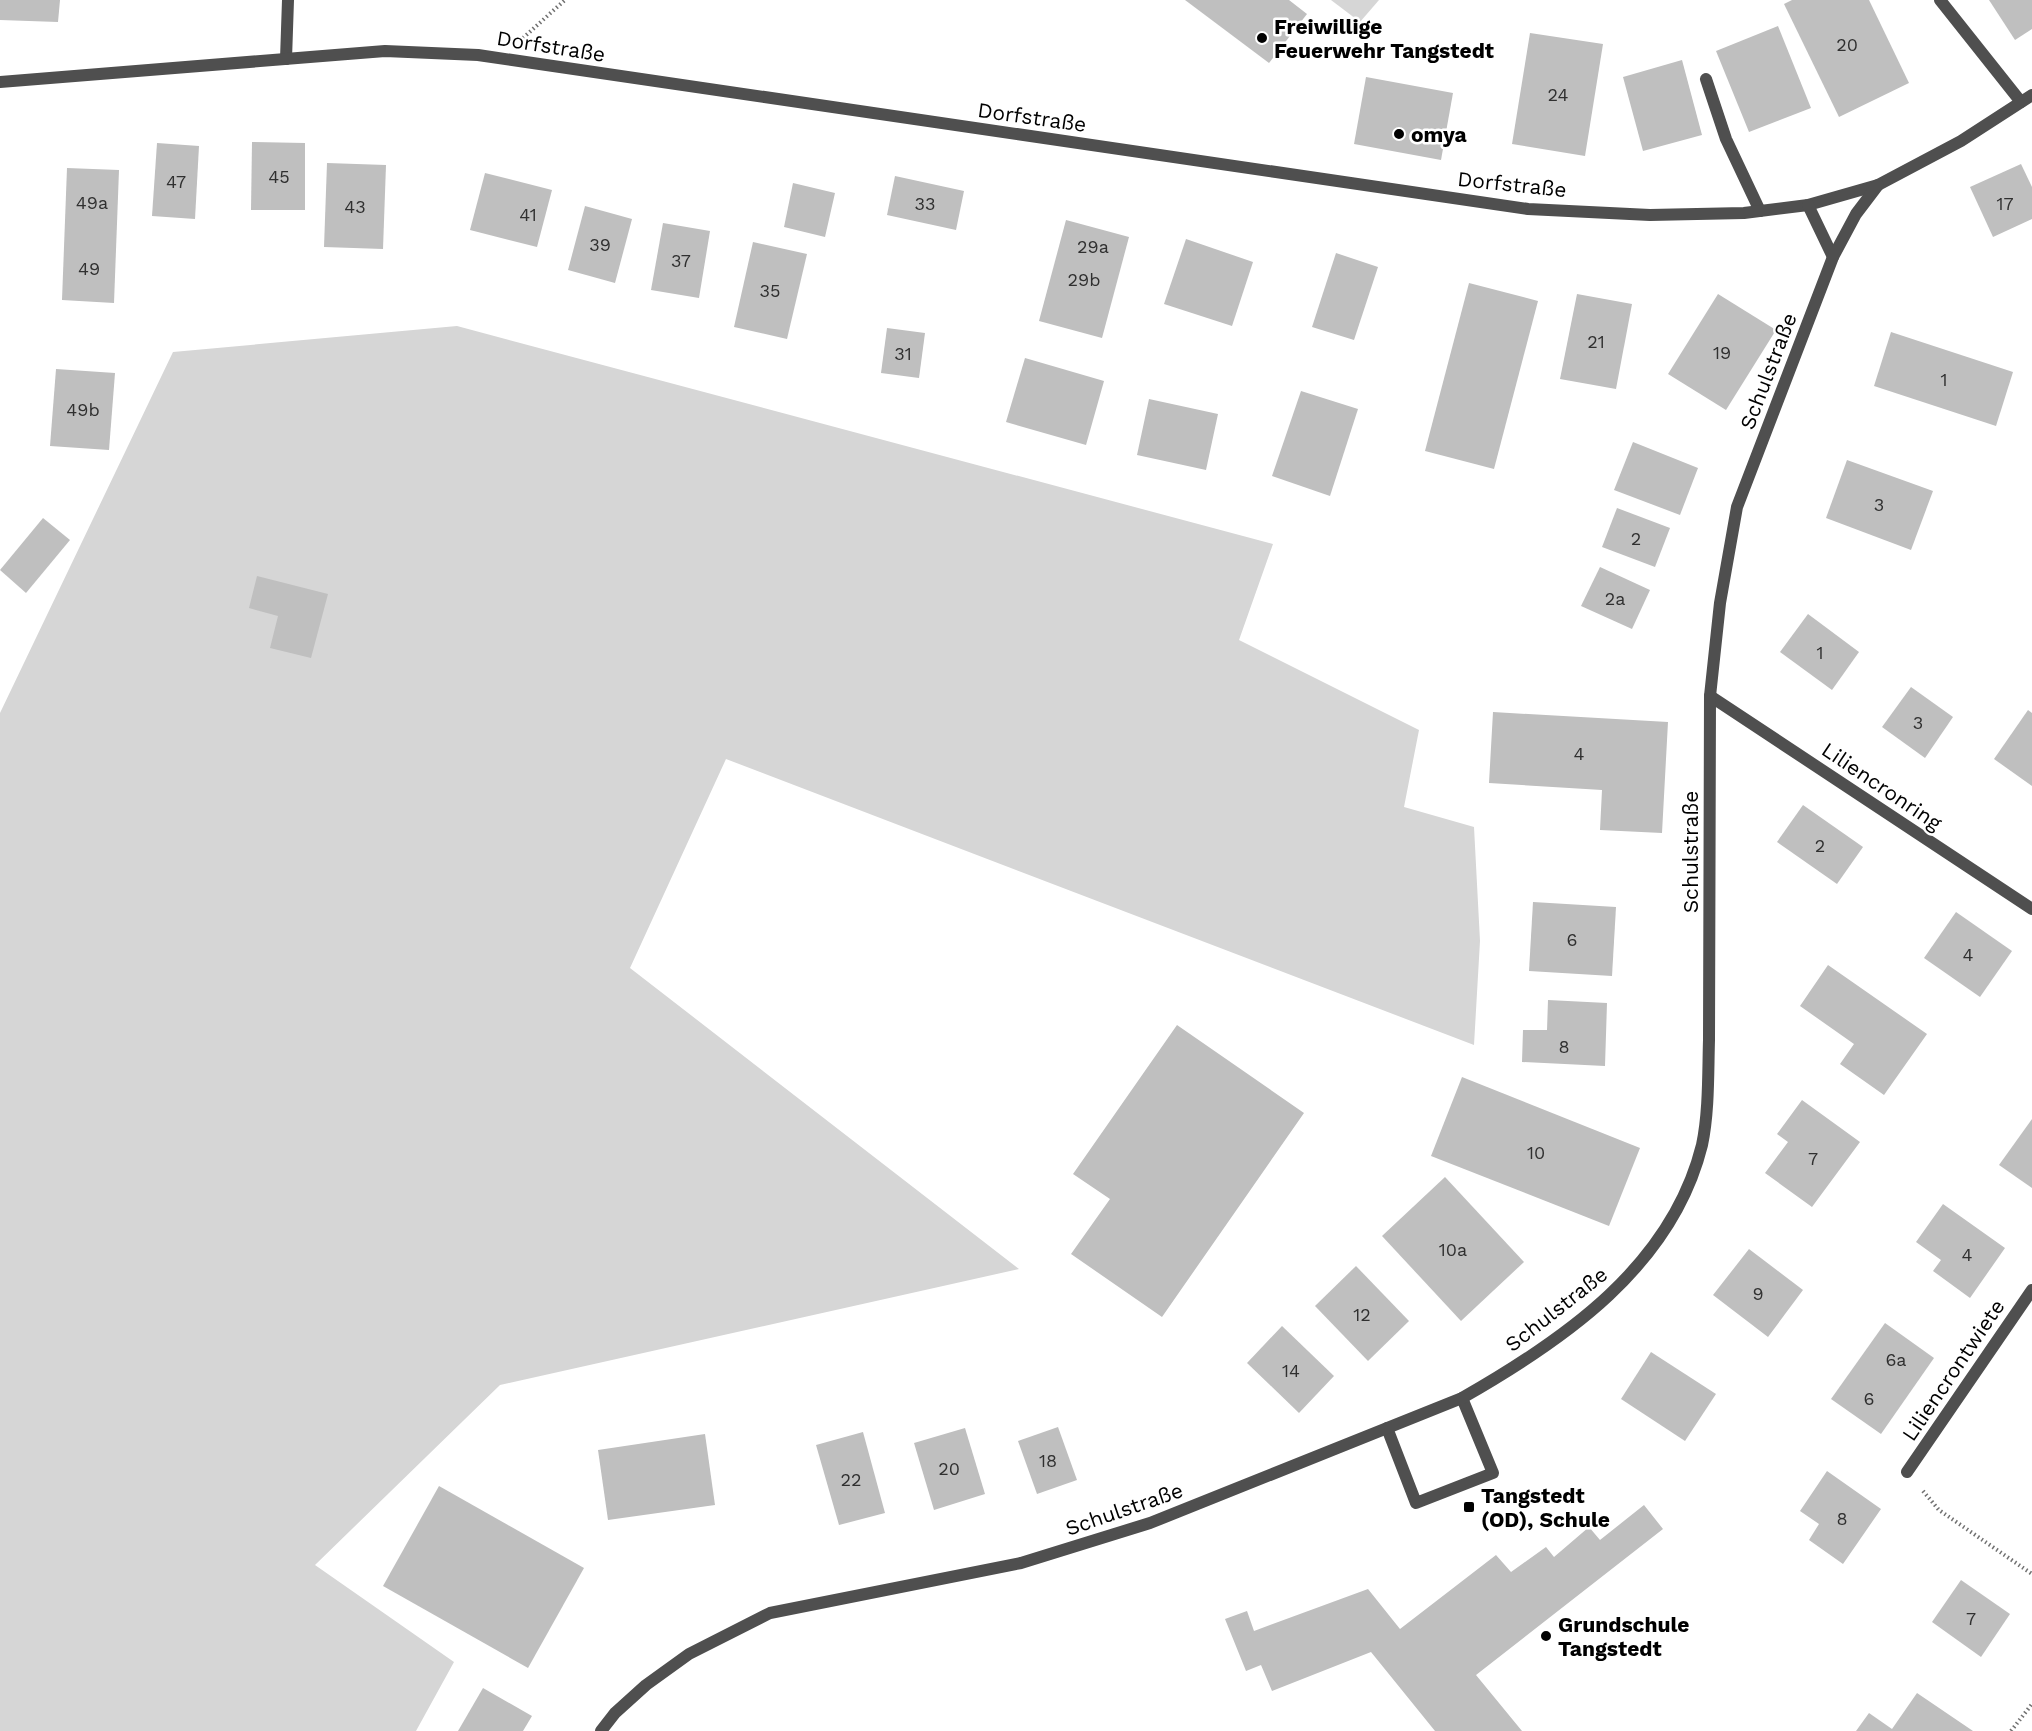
<svg xmlns="http://www.w3.org/2000/svg" width="2032" height="1731" viewBox="0 0 2032 1731" font-family="'Work Sans',sans-serif">
  <style>
    .green { fill: #d6d6d6 }
    .building { fill: #bfbfbf }
    .lines { fill: none; stroke-linecap: round; stroke-linejoin: round }
    .path { stroke: #717171; stroke-width: 4; stroke-dasharray: 1.5 3; stroke-linecap: butt }
    .service { stroke: #4f4f4f; stroke-width: 12 }
    .minor { stroke: #4f4f4f; stroke-width: 12 }
    .poi-dot { fill: #000; stroke: #fff; stroke-width: 2 }
    .labels { text-anchor: middle; dominant-baseline: central; stroke-width: 5; stroke-linejoin: round; paint-order: stroke }
    .number-label { font-size: 18px; fill: #303030 }
    .poi-label { font-size: 21px; font-weight: bold; fill: #000; stroke: #fff; text-anchor: start }
    .street-label { font-size: 21px; fill: #000; stroke: #fff }
  </style>
  <rect width="100%" height="100%" fill="#fff"/>
  <g class="green">
    <path d="M 1331,0 L 1379,0 L 1360,22 Z"/>
    <path d="M 457,326 L 1273,544 L 1239,640 L 1419,730 L 1404,807 L 1474,827 L 1480,941 L 1474,1045 L 726,759 L 630,968 L 1019,1269 L 500,1385 L 315,1565 L 454,1662 L 416,1731 L 0,1731 L 0,713 L 173,352 Z"/>
  </g>
  <g class="building">
    <path d="M 0,0 L 60,0 L 58,22 L 0,20 Z"/>
    <path d="M 1185,0 L 1289,0 L 1307,14 L 1269,63 Z"/>
    <path d="M 1792,0 L 1869,0 L 1909,83 L 1839,117 L 1784,4 Z"/>
    <path d="M 1989,0 L 2032,0 L 2032,29 L 2015,40 Z"/>
    <path d="M 1778,26 L 1811,108 L 1749,132 L 1716,51 Z"/>
    <path d="M 1530,33 L 1603,44 L 1585,156 L 1512,144 Z"/>
    <path d="M 1682,60 L 1702,135 L 1643,151 L 1623,77 Z"/>
    <path d="M 1366,77 L 1453,93 L 1441,160 L 1354,144 Z"/>
    <path d="M 252,142 L 305,143 L 305,210 L 251,210 Z"/>
    <path d="M 157,143 L 199,146 L 195,219 L 152,216 Z"/>
    <path d="M 327,163 L 386,165 L 383,249 L 324,247 Z"/>
    <path d="M 2021,164 L 2032,187 L 2032,219 L 1993,237 L 1970,187 Z"/>
    <path d="M 67,168 L 119,170 L 114,303 L 62,300 Z"/>
    <path d="M 485,173 L 552,190 L 537,247 L 470,230 Z"/>
    <path d="M 895,176 L 964,191 L 956,230 L 887,215 Z"/>
    <path d="M 793,183 L 835,193 L 825,237 L 784,227 Z"/>
    <path d="M 585,206 L 632,219 L 615,283 L 568,270 Z"/>
    <path d="M 1066,220 L 1129,237 L 1102,338 L 1039,321 Z"/>
    <path d="M 663,223 L 710,231 L 699,298 L 651,290 Z"/>
    <path d="M 1186,239 L 1253,262 L 1232,326 L 1164,304 Z"/>
    <path d="M 753,242 L 807,254 L 787,339 L 734,327 Z"/>
    <path d="M 1336,253 L 1378,267 L 1354,340 L 1312,327 Z"/>
    <path d="M 1469,283 L 1538,301 L 1494,469 L 1425,451 Z"/>
    <path d="M 1577,294 L 1632,304 L 1616,389 L 1560,379 Z"/>
    <path d="M 1718,294 L 1776,330 L 1726,410 L 1668,374 Z"/>
    <path d="M 887,328 L 925,333 L 919,378 L 881,373 Z"/>
    <path d="M 1891,332 L 2013,372 L 1996,426 L 1874,386 Z"/>
    <path d="M 1025,358 L 1104,381 L 1086,445 L 1006,422 Z"/>
    <path d="M 56,369 L 115,373 L 109,450 L 50,446 Z"/>
    <path d="M 1301,391 L 1358,409 L 1330,496 L 1272,476 Z"/>
    <path d="M 1149,399 L 1218,414 L 1206,470 L 1137,455 Z"/>
    <path d="M 1633,442 L 1698,468 L 1680,515 L 1614,490 Z"/>
    <path d="M 1847,460 L 1933,491 L 1911,550 L 1826,518 Z"/>
    <path d="M 1617,508 L 1670,528 L 1655,567 L 1602,547 Z"/>
    <path d="M 43,518 L 70,540 L 26,593 L 0,570 Z"/>
    <path d="M 1600,567 L 1650,590 L 1632,629 L 1581,606 Z"/>
    <path d="M 257,576 L 328,594 L 311,658 L 270,648 L 278,616 L 249,608 Z"/>
    <path d="M 1808,614 L 1859,652 L 1832,690 L 1780,652 Z"/>
    <path d="M 1911,687 L 1953,717 L 1925,758 L 1882,727 Z"/>
    <path d="M 2028,710 L 2032,713 L 2032,786 L 1994,759 Z"/>
    <path d="M 1493,712 L 1668,722 L 1662,833 L 1600,830 L 1602,790 L 1489,783 Z"/>
    <path d="M 1803,805 L 1863,847 L 1837,884 L 1777,842 Z"/>
    <path d="M 1533,902 L 1616,907 L 1612,976 L 1529,971 Z"/>
    <path d="M 1956,912 L 2012,951 L 1980,997 L 1924,958 Z"/>
    <path d="M 1828,965 L 1927,1034 L 1884,1095 L 1840,1064 L 1854,1044 L 1800,1006 Z"/>
    <path d="M 1548,1000 L 1607,1003 L 1605,1066 L 1522,1062 L 1523,1030 L 1547,1030 Z"/>
    <path d="M 1177,1025 L 1304,1113 L 1162,1317 L 1071,1254 L 1110,1199 L 1073,1174 Z"/>
    <path d="M 1462,1077 L 1640,1148 L 1609,1226 L 1431,1156 Z"/>
    <path d="M 1802,1100 L 1860,1142 L 1812,1207 L 1765,1173 L 1788,1142 L 1777,1134 Z"/>
    <path d="M 2032,1119 L 2032,1188 L 1999,1165 Z"/>
    <path d="M 1445,1177 L 1524,1262 L 1461,1321 L 1382,1236 Z"/>
    <path d="M 1943,1204 L 2005,1248 L 1970,1298 L 1933,1271 L 1941,1260 L 1916,1242 Z"/>
    <path d="M 1749,1249 L 1803,1290 L 1768,1337 L 1713,1295 Z"/>
    <path d="M 1356,1266 L 1409,1321 L 1368,1361 L 1315,1306 Z"/>
    <path d="M 1885,1323 L 1934,1358 L 1881,1434 L 1831,1399 Z"/>
    <path d="M 1282,1326 L 1334,1376 L 1299,1413 L 1247,1363 Z"/>
    <path d="M 1651,1352 L 1716,1394 L 1685,1441 L 1621,1399 Z"/>
    <path d="M 1058,1427 L 1077,1480 L 1037,1494 L 1018,1441 Z"/>
    <path d="M 965,1428 L 985,1494 L 934,1510 L 914,1443 Z"/>
    <path d="M 863,1432 L 885,1513 L 839,1525 L 816,1445 Z"/>
    <path d="M 705,1434 L 715,1505 L 608,1520 L 598,1450 Z"/>
    <path d="M 1827,1471 L 1881,1509 L 1843,1564 L 1809,1540 L 1819,1524 L 1800,1511 Z"/>
    <path d="M 439,1486 L 584,1568 L 528,1668 L 383,1586 Z"/>
    <path d="M 1644,1505 L 1663,1529 L 1476,1675 L 1522,1731 L 1435,1731 L 1371,1652 L 1272,1691 L 1261,1665 L 1246,1671 L 1225,1619 L 1247,1611 L 1254,1631 L 1368,1589 L 1400,1629 L 1496,1555 L 1511,1572 L 1546,1547 L 1554,1557 L 1589,1527 L 1600,1540 Z"/>
    <path d="M 1961,1580 L 2010,1614 L 1981,1657 L 1932,1622 Z"/>
    <path d="M 483,1688 L 532,1716 L 523,1731 L 458,1731 Z"/>
    <path d="M 1917,1693 L 1973,1731 L 1856,1731 L 1869,1713 L 1892,1729 Z"/>
  </g>
  <g class="lines">
    <g class="path">
      <path d="M 523,38 L 565,0"/>
      <path d="M 1923,1491 L 1939,1510 L 2032,1574"/>
      <path d="M 2011,1731 L 2032,1704"/>
    </g>
    <g class="service">
      <path d="M 1940,0 L 2021,102"/>
      <path d="M 1706,79 L 1726,139 L 1760,211"/>
      <path d="M 1387,1428 L 1416,1503 L 1493,1473 L 1462,1398"/>
    </g>
    <g class="minor">
      <path d="M 286,59 L 288,0"/>
      <path d="M 0,82 L 385,51 L 478,55 L 1528,209 L 1650,215 L 1744,213 L 1808,205 L 1878,185 L 1961,141 L 2032,95"/>
      <path d="M 1808,205 L 1833,257"/>
      <path d="M 1710,696 L 2032,909"/>
      <path d="M 1907,1472 L 2032,1290"/>
      <path d="M 601,1731 L 615,1713 L 646,1685 L 689,1654 L 770,1613 L 1021,1563 L 1150,1523 L 1462,1398 C 1564,1340 1672,1266 1702,1145 C 1709,1112 1708,1073 1709,1040 L 1710,696 L 1720,603 L 1737,507 L 1833,257 L 1856,214 L 1878,185"/>
    </g>
  </g>
  <g class="poi-dot">
    <circle cx="1262" cy="38" r="6"/>
    <circle cx="1399" cy="134" r="6"/>
    <rect x="1463" y="1501" width="12" height="12" rx="3"/>
    <circle cx="1546" cy="1636" r="6"/>
  </g>
  <g class="labels">
    <g class="number-label">
      <text x="1847" y="44">20</text>
      <text x="1558" y="94">24</text>
      <text x="279" y="176">45</text>
      <text x="176" y="181">47</text>
      <text x="92" y="202">49a</text>
      <text x="925" y="203">33</text>
      <text x="2005" y="203">17</text>
      <text x="355" y="206">43</text>
      <text x="528" y="214">41</text>
      <text x="600" y="244">39</text>
      <text x="1093" y="246">29a</text>
      <text x="681" y="260">37</text>
      <text x="89" y="268">49</text>
      <text x="1084" y="279">29b</text>
      <text x="770" y="290">35</text>
      <text x="1596" y="341">21</text>
      <text x="1722" y="352">19</text>
      <text x="903" y="353">31</text>
      <text x="1944" y="379">1</text>
      <text x="83" y="409">49b</text>
      <text x="1879" y="504">3</text>
      <text x="1636" y="538">2</text>
      <text x="1615" y="598">2a</text>
      <text x="1820" y="652">1</text>
      <text x="1918" y="722">3</text>
      <text x="1579" y="753">4</text>
      <text x="1820" y="845">2</text>
      <text x="1572" y="939">6</text>
      <text x="1968" y="954">4</text>
      <text x="1564" y="1046">8</text>
      <text x="1536" y="1152">10</text>
      <text x="1813" y="1158">7</text>
      <text x="1453" y="1249">10a</text>
      <text x="1967" y="1254">4</text>
      <text x="1758" y="1293">9</text>
      <text x="1362" y="1314">12</text>
      <text x="1896" y="1359">6a</text>
      <text x="1291" y="1370">14</text>
      <text x="1869" y="1398">6</text>
      <text x="1048" y="1460">18</text>
      <text x="949" y="1468">20</text>
      <text x="851" y="1479">22</text>
      <text x="1842" y="1518">8</text>
      <text x="1971" y="1618">7</text>
    </g>
    <g class="poi-label">
      <text x="1274" y="26">Freiwillige<tspan x="1274" dy="24">Feuerwehr Tangstedt</tspan></text>
      <text x="1411" y="134">omya</text>
      <text x="1481" y="1495">Tangstedt<tspan x="1481" dy="24">(OD), Schule</tspan></text>
      <text x="1558" y="1624">Grundschule<tspan x="1558" dy="24">Tangstedt</tspan></text>
    </g>
    <g class="street-label">
      <text transform="translate(551 46) rotate(9)">Dorfstraße</text>
      <text transform="translate(1032 117) rotate(8)">Dorfstraße</text>
      <text transform="translate(1512 184) rotate(6)">Dorfstraße</text>
      <text transform="translate(1768 371) rotate(-69)">Schulstraße</text>
      <text transform="translate(1882 786) rotate(34)">Liliencronring</text>
      <text transform="translate(1690 852) rotate(-90)">Schulstraße</text>
      <text transform="translate(1556 1309) rotate(-38)">Schulstraße</text>
      <text transform="translate(1953 1370) rotate(-56)">Liliencrontwiete</text>
      <text transform="translate(1124 1509) rotate(-19)">Schulstraße</text>
    </g>
  </g>
</svg>
